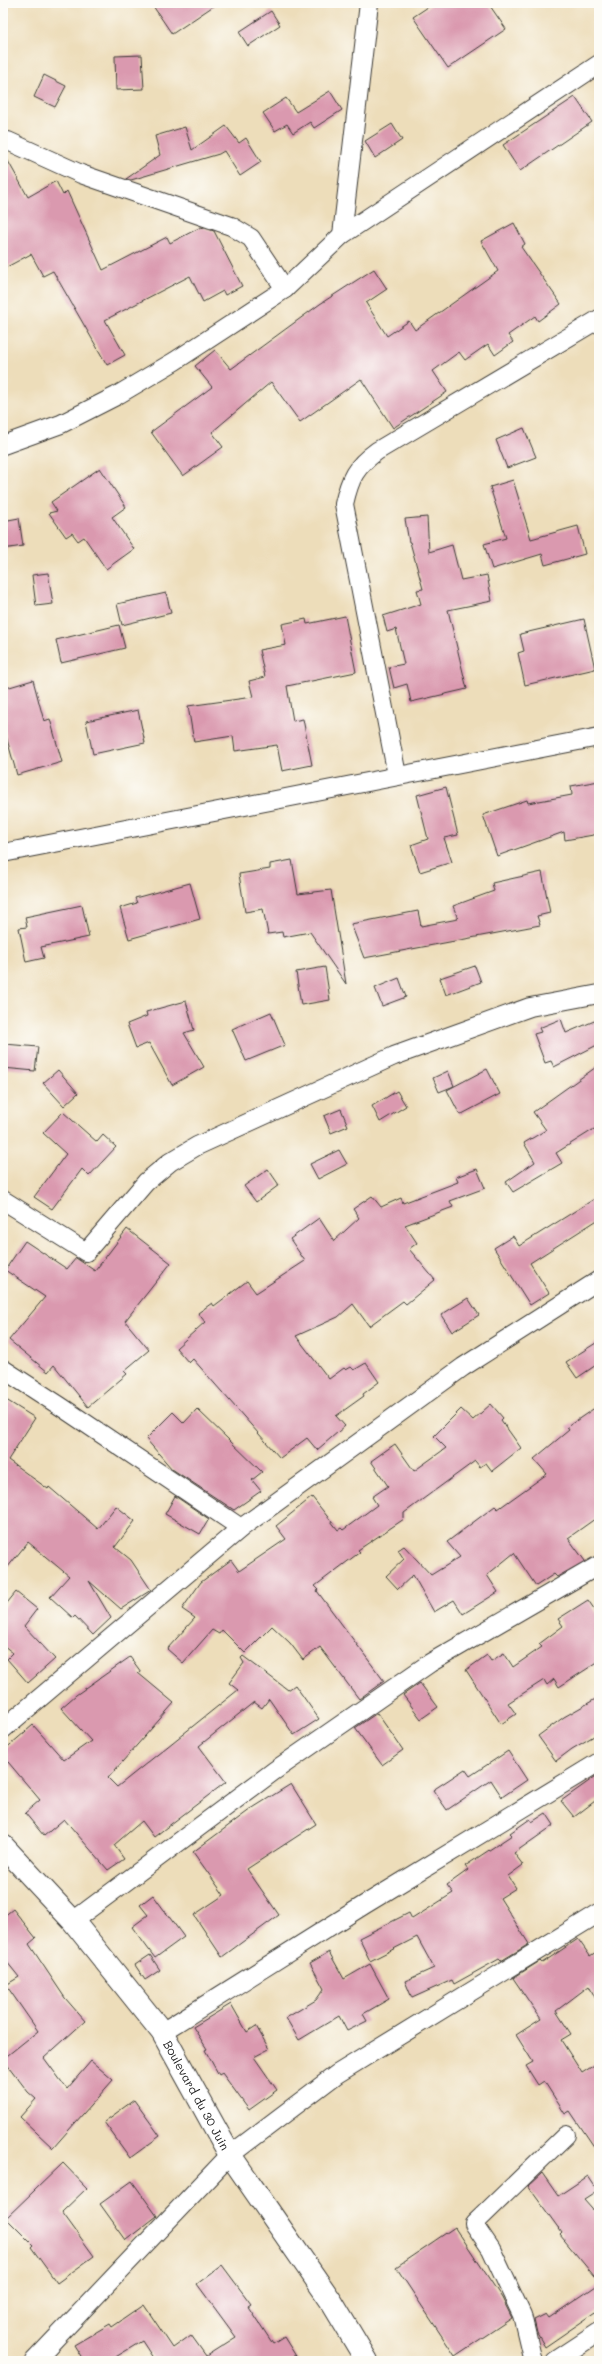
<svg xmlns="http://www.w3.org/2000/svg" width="602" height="2364" viewBox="0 0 602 2364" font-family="Mali,sans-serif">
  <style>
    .building { fill: #da99af }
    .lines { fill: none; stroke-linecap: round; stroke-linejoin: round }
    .minor-casing { stroke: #3b3934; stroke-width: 20 }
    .tertiary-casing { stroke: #3b3934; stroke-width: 24 }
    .minor { stroke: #fff; stroke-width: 18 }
    .tertiary { stroke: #fff; stroke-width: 22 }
    .labels { text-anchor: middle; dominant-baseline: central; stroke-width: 4; stroke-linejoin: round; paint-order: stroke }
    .street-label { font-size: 12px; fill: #1c1c1c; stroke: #fdfcf7 }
  </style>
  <rect width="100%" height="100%" fill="#fdfcf7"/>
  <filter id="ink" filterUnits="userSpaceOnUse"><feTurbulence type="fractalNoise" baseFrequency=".025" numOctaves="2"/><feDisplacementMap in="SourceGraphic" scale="8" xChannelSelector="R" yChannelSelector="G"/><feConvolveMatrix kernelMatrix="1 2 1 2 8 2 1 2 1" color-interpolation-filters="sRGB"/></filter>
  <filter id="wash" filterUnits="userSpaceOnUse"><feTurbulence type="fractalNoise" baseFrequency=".012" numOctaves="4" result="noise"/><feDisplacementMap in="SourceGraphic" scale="16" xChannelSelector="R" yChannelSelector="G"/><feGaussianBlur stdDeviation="0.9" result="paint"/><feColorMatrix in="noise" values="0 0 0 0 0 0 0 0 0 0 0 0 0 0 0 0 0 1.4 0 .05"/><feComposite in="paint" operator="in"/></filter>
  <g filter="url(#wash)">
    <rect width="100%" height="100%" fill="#edddba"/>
    <g id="blocks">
      <g class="building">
        <path d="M 151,3 L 218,3 L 172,34 Z"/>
        <path d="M 434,3 L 488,3 L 506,29 L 448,68 L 413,17 Z"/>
        <path d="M 271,11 L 280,25 L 248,46 L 239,32 Z"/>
        <path d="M 142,55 L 144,89 L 116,90 L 115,56 Z"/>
        <path d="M 44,75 L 66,86 L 55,107 L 34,97 Z"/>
        <path d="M 330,91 L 342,110 L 314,128 L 310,122 L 293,133 L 287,124 L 275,131 L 263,113 L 286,98 L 296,112 Z"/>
        <path d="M 575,97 L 592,122 L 520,171 L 503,145 Z"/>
        <path d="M 392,124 L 402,140 L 375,158 L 365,141 Z"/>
        <path d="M 226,126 L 239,143 L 246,138 L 261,162 L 240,176 L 224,151 L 219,154 L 131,180 L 126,179 L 160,155 L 155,136 L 185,127 L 192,150 Z"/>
        <path d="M 3,152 L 28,197 L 56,181 L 63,195 L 67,191 L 103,270 L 167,237 L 170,243 L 201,227 L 214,231 L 242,286 L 225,295 L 223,291 L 203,302 L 190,276 L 105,320 L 125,355 L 107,365 L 53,271 L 43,276 L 31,254 L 3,269 Z"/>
        <path d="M 514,223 L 525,244 L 521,247 L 561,304 L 538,321 L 535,316 L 508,335 L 513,342 L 495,355 L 488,344 L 465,360 L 459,352 L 433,371 L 447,392 L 393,428 L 361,379 L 300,422 L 271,382 L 212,432 L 223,447 L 183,476 L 151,432 L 212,387 L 195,366 L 215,350 L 231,369 L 320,304 L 374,269 L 387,289 L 366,303 L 387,336 L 409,321 L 415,330 L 498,271 L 481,241 Z"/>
        <path d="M 524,428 L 536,457 L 507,468 L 496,440 Z"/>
        <path d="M 100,468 L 126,507 L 112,517 L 134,549 L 106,569 L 84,537 L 78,541 L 72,533 L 66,537 L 49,513 L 57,511 L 51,502 Z"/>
        <path d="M 513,480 L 531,539 L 578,526 L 585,554 L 545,565 L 542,554 L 492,569 L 484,544 L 506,538 L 490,487 Z"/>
        <path d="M 427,517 L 429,552 L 452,545 L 461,580 L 487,575 L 492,601 L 448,610 L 467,689 L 411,702 L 407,684 L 394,688 L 389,667 L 404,664 L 396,629 L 387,632 L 383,616 L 421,604 L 417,590 L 423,589 L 410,542 L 409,542 L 405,519 Z"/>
        <path d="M 19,518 L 23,546 L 3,549 L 3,521 Z"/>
        <path d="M 48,573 L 53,604 L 36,606 L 32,575 Z"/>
        <path d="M 166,593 L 171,613 L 122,625 L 117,604 Z"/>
        <path d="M 345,616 L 356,672 L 287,686 L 293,721 L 303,719 L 312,765 L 282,771 L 277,745 L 235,751 L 233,736 L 194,742 L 188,706 L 253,697 L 249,681 L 265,677 L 259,650 L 286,645 L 282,624 L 306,619 L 307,624 Z"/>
        <path d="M 584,619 L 595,669 L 525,685 L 518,653 L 524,651 L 520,634 Z"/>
        <path d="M 119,625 L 125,648 L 61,663 L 56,640 Z"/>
        <path d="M 33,680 L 44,721 L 50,719 L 62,762 L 17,775 L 3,725 L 3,689 Z"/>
        <path d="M 138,710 L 145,743 L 93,754 L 86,721 Z"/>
        <path d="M 599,781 L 599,834 L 565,840 L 564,832 L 497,856 L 483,815 L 527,800 L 528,803 L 572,795 L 571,786 Z"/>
        <path d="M 446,787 L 458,835 L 444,838 L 452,862 L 420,872 L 411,845 L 428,839 L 417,795 Z"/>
        <path d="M 292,860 L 298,894 L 331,890 L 346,984 L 310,932 L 283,937 L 282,932 L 268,934 L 263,909 L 245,912 L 239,874 L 270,869 L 270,864 Z"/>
        <path d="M 542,872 L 550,913 L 537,916 L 540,925 L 364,958 L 351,924 L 418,911 L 421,926 L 458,919 L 453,906 L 494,891 L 492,883 Z"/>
        <path d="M 190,883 L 200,919 L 129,939 L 120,908 L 137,903 L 135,898 Z"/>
        <path d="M 82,905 L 89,937 L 41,947 L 44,958 L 26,962 L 19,928 L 27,927 L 25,917 Z"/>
        <path d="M 475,966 L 481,982 L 446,995 L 440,978 Z"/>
        <path d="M 325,967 L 330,1000 L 301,1005 L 296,972 Z"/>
        <path d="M 399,978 L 406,997 L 382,1006 L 375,988 Z"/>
        <path d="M 186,1001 L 194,1030 L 184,1033 L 204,1067 L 172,1085 L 149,1043 L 136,1048 L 127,1024 L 147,1016 L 146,1012 Z"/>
        <path d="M 271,1012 L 285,1045 L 246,1061 L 232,1029 Z"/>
        <path d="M 561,1019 L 566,1033 L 599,1019 L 599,1044 L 554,1067 L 551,1061 L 545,1063 L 534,1034 L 541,1032 L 539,1028 Z"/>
        <path d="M 5,1044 L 38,1047 L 35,1071 L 3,1068 Z"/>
        <path d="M 599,1065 L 599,1126 L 556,1153 L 562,1163 L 513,1192 L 506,1182 L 535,1162 L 524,1143 L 546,1130 L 533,1112 Z"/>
        <path d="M 487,1069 L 500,1094 L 460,1115 L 447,1090 Z"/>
        <path d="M 58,1070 L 78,1093 L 64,1106 L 43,1083 Z"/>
        <path d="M 448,1071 L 454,1086 L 439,1092 L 433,1078 Z"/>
        <path d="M 397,1091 L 406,1106 L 380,1122 L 372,1106 Z"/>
        <path d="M 341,1109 L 348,1126 L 331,1133 L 324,1116 Z"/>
        <path d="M 63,1112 L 97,1142 L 103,1135 L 116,1147 L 89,1176 L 82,1169 L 52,1209 L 34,1197 L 66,1154 L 43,1133 Z"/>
        <path d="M 339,1150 L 347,1164 L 318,1179 L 310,1164 Z"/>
        <path d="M 268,1169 L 279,1185 L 256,1202 L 244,1186 Z"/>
        <path d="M 477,1169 L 485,1188 L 450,1201 L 453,1207 L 405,1225 L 417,1243 L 409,1249 L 435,1280 L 406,1304 L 403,1301 L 369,1326 L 353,1304 L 338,1317 L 296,1336 L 329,1379 L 344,1368 L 346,1370 L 351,1367 L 354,1370 L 366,1363 L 379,1382 L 363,1394 L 364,1396 L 336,1416 L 345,1426 L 317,1450 L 307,1438 L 280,1458 L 193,1359 L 189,1363 L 176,1348 L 205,1322 L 198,1313 L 212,1303 L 214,1306 L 247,1281 L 256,1293 L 305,1261 L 290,1239 L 319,1218 L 334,1241 L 359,1218 L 353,1209 L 372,1196 L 381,1207 L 401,1198 L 403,1203 L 458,1182 L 456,1177 Z"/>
        <path d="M 599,1196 L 599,1219 L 530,1263 L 549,1293 L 530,1305 L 494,1248 L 513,1236 L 519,1246 Z"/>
        <path d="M 127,1229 L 171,1263 L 125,1321 L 149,1350 L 124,1371 L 127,1374 L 88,1407 L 54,1365 L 48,1372 L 9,1340 L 45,1297 L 5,1270 L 25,1241 L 67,1269 L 76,1258 L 95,1271 Z"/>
        <path d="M 468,1298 L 479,1315 L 452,1332 L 441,1315 Z"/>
        <path d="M 599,1341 L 599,1363 L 577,1378 L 566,1362 Z"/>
        <path d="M 3,1398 L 35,1418 L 8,1460 L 48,1489 L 49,1487 L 98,1529 L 116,1506 L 135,1521 L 115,1547 L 131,1560 L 151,1590 L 121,1609 L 89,1581 L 111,1618 L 93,1635 L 75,1616 L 73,1618 L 50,1597 L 69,1576 L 28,1542 L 3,1573 Z"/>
        <path d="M 491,1404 L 503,1418 L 501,1420 L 521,1448 L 492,1471 L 486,1463 L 480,1467 L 475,1461 L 404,1513 L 404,1519 L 358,1550 L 360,1552 L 315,1586 L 319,1590 L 317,1591 L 384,1681 L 359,1699 L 320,1647 L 303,1660 L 290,1643 L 272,1626 L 245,1653 L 222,1630 L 219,1634 L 212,1630 L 183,1663 L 167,1649 L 195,1618 L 182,1609 L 201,1582 L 231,1560 L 239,1571 L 286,1539 L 276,1526 L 312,1497 L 338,1530 L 341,1528 L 343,1530 L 377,1505 L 372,1497 L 388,1486 L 371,1461 L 395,1444 L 414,1471 L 446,1448 L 434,1436 L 461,1409 L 473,1420 Z"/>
        <path d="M 599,1405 L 599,1516 L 568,1538 L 585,1561 L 557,1577 L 554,1574 L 536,1586 L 514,1553 L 487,1575 L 498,1592 L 463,1614 L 454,1600 L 434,1612 L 413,1575 L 398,1589 L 386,1576 L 404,1559 L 398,1550 L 404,1546 L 431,1575 L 460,1557 L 447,1542 L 495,1506 L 498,1509 L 547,1474 L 534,1459 L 569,1430 L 567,1427 Z"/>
        <path d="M 197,1409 L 262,1472 L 252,1480 L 261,1491 L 234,1510 L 172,1469 L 146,1439 L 173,1412 L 184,1423 Z"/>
        <path d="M 175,1496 L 209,1519 L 200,1534 L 165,1514 Z"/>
        <path d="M 16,1592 L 37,1609 L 24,1626 L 55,1659 L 28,1683 L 7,1659 L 13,1653 L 3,1645 L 3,1608 Z"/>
        <path d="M 588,1600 L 599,1616 L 599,1661 L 559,1687 L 554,1679 L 547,1685 L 544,1680 L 508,1703 L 516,1714 L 501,1724 L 466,1670 L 487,1655 L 491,1661 L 504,1653 L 513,1667 L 542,1647 L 539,1644 L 563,1626 L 558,1619 Z"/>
        <path d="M 243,1656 L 288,1690 L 295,1685 L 319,1719 L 294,1735 L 269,1699 L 262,1708 L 254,1702 L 199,1746 L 226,1782 L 154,1837 L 142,1821 L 114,1845 L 124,1859 L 108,1870 L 64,1819 L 44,1836 L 25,1813 L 40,1800 L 3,1756 L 3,1751 L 33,1725 L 64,1760 L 91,1741 L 61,1708 L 76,1695 L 130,1657 L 141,1672 L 138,1673 L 174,1703 L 108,1778 L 117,1787 L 238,1690 L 229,1683 L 244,1663 L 241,1658 Z"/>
        <path d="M 420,1683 L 438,1707 L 421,1719 L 403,1695 Z"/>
        <path d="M 599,1697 L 599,1733 L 572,1749 L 556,1761 L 538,1736 L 564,1717 Z"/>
        <path d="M 377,1713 L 403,1750 L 382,1765 L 355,1728 Z"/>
        <path d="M 508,1751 L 527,1780 L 502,1797 L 491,1780 L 447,1810 L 433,1790 L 465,1769 L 470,1776 Z"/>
        <path d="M 599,1774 L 599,1798 L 574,1817 L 561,1801 Z"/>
        <path d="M 291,1784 L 316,1824 L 247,1869 L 279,1915 L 222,1957 L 194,1915 L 224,1895 L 193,1852 L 251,1809 Z"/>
        <path d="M 546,1813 L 554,1825 L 514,1853 L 523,1865 L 508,1876 L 516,1888 L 500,1898 L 529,1944 L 501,1961 L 499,1959 L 454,1984 L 452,1980 L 412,1998 L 405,1981 L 434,1968 L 417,1937 L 370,1961 L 359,1938 L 409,1913 L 412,1919 L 453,1893 L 447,1885 L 468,1870 L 465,1866 L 512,1835 L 510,1833 L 530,1819 L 532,1822 Z"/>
        <path d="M 153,1895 L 184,1937 L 155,1958 L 132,1927 L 148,1915 L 140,1905 Z"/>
        <path d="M 13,1909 L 36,1938 L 29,1944 L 65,1998 L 85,2021 L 44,2058 L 67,2089 L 91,2061 L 113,2080 L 53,2148 L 20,2117 L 36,2099 L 28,2092 L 3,2059 L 38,2031 L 6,1985 L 19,1977 L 3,1957 L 3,1917 Z"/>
        <path d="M 578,1939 L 590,1956 L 599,1950 L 599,2005 L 589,1986 L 556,2011 L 571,2034 L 561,2040 L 582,2073 L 599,2062 L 599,2154 L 570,2111 L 565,2114 L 544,2081 L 538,2085 L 526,2066 L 533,2062 L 516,2035 L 541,2019 L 513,1978 L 540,1961 L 542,1963 Z"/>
        <path d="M 329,1952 L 344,1979 L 370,1964 L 389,1999 L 363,2014 L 367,2021 L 347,2031 L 339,2016 L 299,2040 L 286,2018 L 316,2000 L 324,1989 L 310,1963 Z"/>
        <path d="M 150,1955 L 160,1970 L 145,1980 L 135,1965 Z"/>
        <path d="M 231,2004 L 247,2032 L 256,2026 L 269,2049 L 254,2057 L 277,2090 L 249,2110 L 222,2073 L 219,2075 L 205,2050 L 207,2049 L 193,2027 Z"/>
        <path d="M 134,2100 L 160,2136 L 130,2158 L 104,2122 Z"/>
        <path d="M 63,2163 L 87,2188 L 62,2212 L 94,2256 L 57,2283 L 31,2247 L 33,2245 L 6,2218 Z"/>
        <path d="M 542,2173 L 558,2196 L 588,2176 L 598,2191 L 584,2200 L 599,2217 L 599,2282 L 560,2235 L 562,2233 L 528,2186 Z"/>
        <path d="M 132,2181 L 157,2216 L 126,2240 L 100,2204 Z"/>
        <path d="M 455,2227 L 502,2298 L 512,2318 L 455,2356 L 396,2267 Z"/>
        <path d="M 222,2265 L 251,2304 L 248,2306 L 273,2344 L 284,2337 L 299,2361 L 155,2361 L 142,2341 L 109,2361 L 84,2361 L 74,2345 L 110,2324 L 112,2327 L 144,2305 L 173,2348 L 191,2335 L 206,2356 L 236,2337 L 197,2284 Z"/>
        <path d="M 599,2284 L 599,2310 L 545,2347 L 537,2333 L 534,2320 L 546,2314 L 549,2318 Z"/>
      </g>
    </g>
  </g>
  <g filter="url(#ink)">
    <use href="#blocks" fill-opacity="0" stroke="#3b3934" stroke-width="1"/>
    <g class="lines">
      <defs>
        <g id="minor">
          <path d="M 3,141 L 8,141 L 81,174 L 231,226 L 251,238 L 285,289"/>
          <path d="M 342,235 L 369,3"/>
          <path d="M 3,445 L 61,424 L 116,396 L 175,361 L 285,289 L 342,235 L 599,64"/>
          <path d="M 397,775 L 344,504 C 350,478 355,467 377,451 L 599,319"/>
          <path d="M 3,853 L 599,737"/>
          <path d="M 3,1200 L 86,1252 L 146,1182 L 170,1162 L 197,1146 L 394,1056 L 530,1007 L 599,994"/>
          <path d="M 3,1369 L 60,1406 L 241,1528"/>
          <path d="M 3,1729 L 241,1528 L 463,1367 L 599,1280"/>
          <path d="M 73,1921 L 274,1771 L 430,1663 L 599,1565"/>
          <path d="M 162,2032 L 364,1905 L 599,1762"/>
          <path d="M 34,2361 L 230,2155 L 337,2074 L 599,1913"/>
          <path d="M 533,2361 L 522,2315 L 491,2249 L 474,2224 L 566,2135"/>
          <path d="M 555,2361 L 599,2332"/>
        </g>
        <g id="tertiary">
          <path id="s1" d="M 3,1846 L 73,1921 L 162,2032 L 230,2155 L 331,2301 L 367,2361"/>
        </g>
      </defs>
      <use href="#minor" class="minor-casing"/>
      <use href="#tertiary" class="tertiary-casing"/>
      <use href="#minor" class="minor"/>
      <use href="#tertiary" class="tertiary"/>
    </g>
  </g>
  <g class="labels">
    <g class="street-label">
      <text stroke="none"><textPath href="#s1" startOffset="317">Boulevard du 30 Juin</textPath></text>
    </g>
  </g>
  <rect width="602" height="2364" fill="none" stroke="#fdfcf7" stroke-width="16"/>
</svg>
